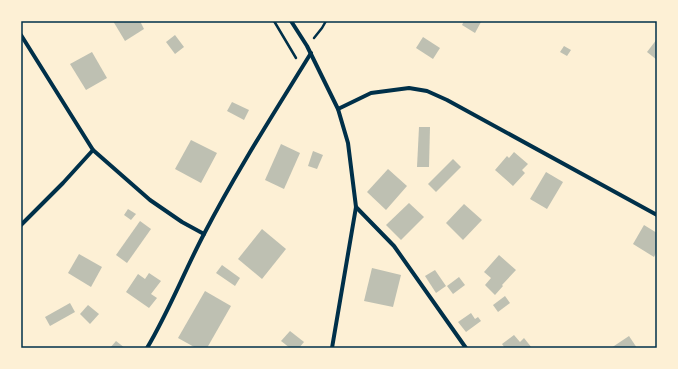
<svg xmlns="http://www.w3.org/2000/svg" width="678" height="369" viewBox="0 0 678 369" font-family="'Asap Condensed',sans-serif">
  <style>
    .building { fill: #bec0b2 }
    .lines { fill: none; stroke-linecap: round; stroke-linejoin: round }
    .path { stroke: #003049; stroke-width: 2.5 }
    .minor { stroke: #003049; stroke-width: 4 }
    .neatline { fill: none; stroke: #003049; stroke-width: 1.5 }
  </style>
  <rect width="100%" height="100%" fill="#fdf0d5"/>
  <g class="building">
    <path d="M 113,21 L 140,21 L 144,29 L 125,41 Z"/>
    <path d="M 464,21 L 480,21 L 481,22 L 475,33 L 462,25 Z"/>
    <path d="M 175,35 L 184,47 L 175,54 L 166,42 Z"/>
    <path d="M 423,37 L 440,48 L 433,59 L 416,48 Z"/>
    <path d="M 657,39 L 657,60 L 647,52 Z"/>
    <path d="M 564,46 L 571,50 L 567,56 L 560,52 Z"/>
    <path d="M 92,52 L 107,78 L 86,90 L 70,64 Z"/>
    <path d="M 232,102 L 249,110 L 244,120 L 227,111 Z"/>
    <path d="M 419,127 L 430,127 L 429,167 L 417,167 Z"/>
    <path d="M 191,140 L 217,153 L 201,183 L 175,169 Z"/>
    <path d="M 281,144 L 300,153 L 284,189 L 265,180 Z"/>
    <path d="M 313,151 L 323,155 L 317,169 L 308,166 Z"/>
    <path d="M 514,152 L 528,164 L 522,170 L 525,173 L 513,186 L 495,170 L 507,156 L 509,158 Z"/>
    <path d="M 453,159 L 461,167 L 436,192 L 428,184 Z"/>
    <path d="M 388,169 L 407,186 L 386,210 L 367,192 Z"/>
    <path d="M 546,172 L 563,182 L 547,209 L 530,199 Z"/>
    <path d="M 409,203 L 424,217 L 401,240 L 386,225 Z"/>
    <path d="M 464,204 L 482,220 L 463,240 L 446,223 Z"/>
    <path d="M 128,209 L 136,214 L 131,220 L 124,215 Z"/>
    <path d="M 140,221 L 151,229 L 127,263 L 116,255 Z"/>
    <path d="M 644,225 L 657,233 L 657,251 L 654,257 L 633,244 Z"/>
    <path d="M 262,229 L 286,249 L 262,279 L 238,259 Z"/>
    <path d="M 79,254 L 102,267 L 91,287 L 68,273 Z"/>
    <path d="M 499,255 L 516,270 L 502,285 L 503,286 L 495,295 L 485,285 L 491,278 L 484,272 Z"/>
    <path d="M 222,265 L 240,278 L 235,286 L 216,273 Z"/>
    <path d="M 372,268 L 401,275 L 393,307 L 364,301 Z"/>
    <path d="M 435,270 L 446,286 L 436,293 L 425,276 Z"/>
    <path d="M 149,273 L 161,281 L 151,294 L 157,298 L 149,308 L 126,292 L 138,274 L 145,279 Z"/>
    <path d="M 459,277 L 465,285 L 453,294 L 447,286 Z"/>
    <path d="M 205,291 L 231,306 L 207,348 L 196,348 L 178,338 Z"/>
    <path d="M 505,296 L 510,303 L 498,312 L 493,305 Z"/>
    <path d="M 70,303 L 75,312 L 50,326 L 45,317 Z"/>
    <path d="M 88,305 L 99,314 L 90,324 L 80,314 Z"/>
    <path d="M 471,313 L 475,319 L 478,317 L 481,321 L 466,332 L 458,322 Z"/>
    <path d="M 290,331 L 304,342 L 299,348 L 290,348 L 281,341 Z"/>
    <path d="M 514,335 L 520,342 L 524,338 L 532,348 L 505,348 L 502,344 Z"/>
    <path d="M 629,336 L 637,348 L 611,348 Z"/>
    <path d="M 116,341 L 125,348 L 110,348 Z"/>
  </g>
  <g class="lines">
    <g class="path">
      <path d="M 274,21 L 296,58"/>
      <path d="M 656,21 L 657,22"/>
      <path d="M 314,38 L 322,28 L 326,21"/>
    </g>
    <g class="minor">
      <path d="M 291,21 L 307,46 L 338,109 L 348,143 L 356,207 L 332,348"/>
      <path d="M 21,35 L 93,150 L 150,200 L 182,222 L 204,234"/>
      <path d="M 338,109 L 371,93 L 409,88 L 427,91 L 447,100 L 657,215"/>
      <path d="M 356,207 L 394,246 L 466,348"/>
      <path d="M 21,225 L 63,183 L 93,150"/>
      <path d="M 147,348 C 169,311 184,272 204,234 C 236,172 274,113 311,53"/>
    </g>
  </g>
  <rect width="678" height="369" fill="none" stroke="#fdf0d5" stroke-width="44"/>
  <rect x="22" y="22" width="634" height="325" class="neatline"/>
</svg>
